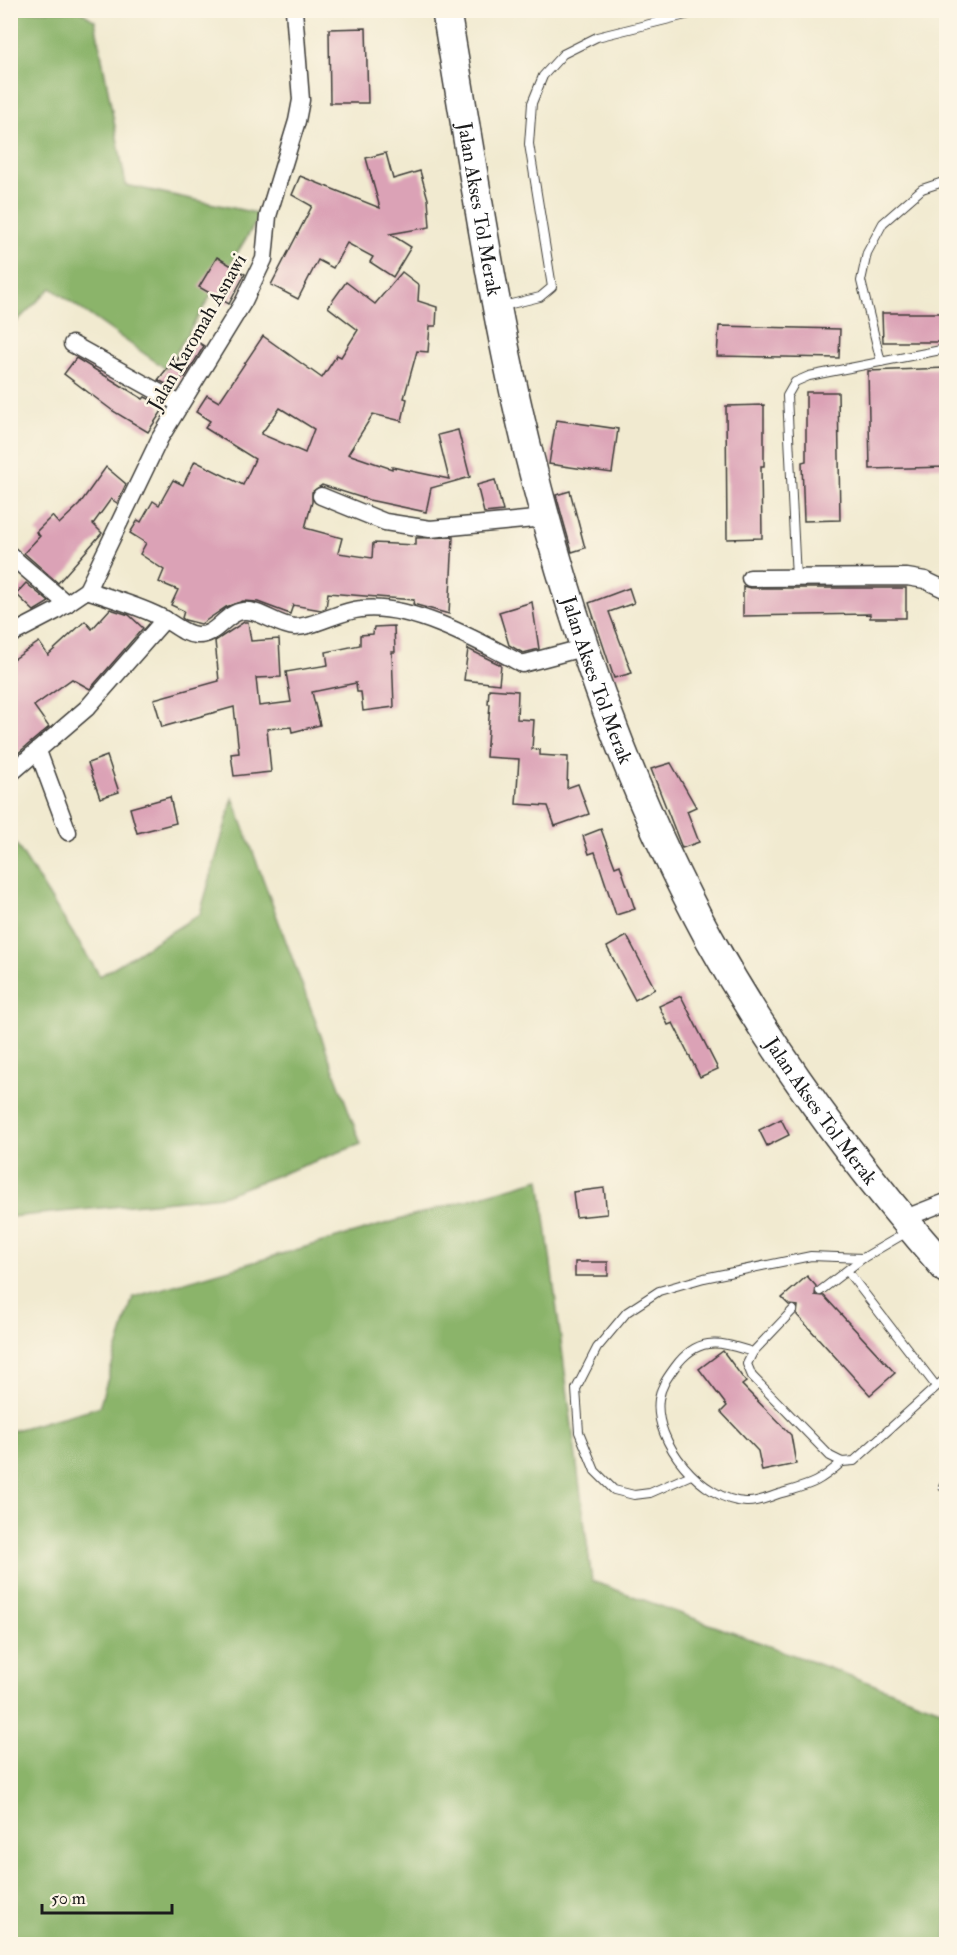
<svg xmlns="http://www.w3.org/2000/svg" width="957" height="1955" viewBox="0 0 957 1955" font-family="'IM FELL Double Pica',serif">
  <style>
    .forest { fill: #8bb46a; stroke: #546843; stroke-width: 1.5 }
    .building { fill: #dba2b6; fill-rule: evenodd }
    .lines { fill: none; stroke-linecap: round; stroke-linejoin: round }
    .lane-casing { stroke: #3c3b37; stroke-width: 10 }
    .street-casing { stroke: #3c3b37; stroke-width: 19 }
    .highway-casing { stroke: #3c3b37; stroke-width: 31 }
    .lane { stroke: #fff; stroke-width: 8 }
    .street { stroke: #fff; stroke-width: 16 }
    .highway { stroke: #fff; stroke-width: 28 }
    .labels { text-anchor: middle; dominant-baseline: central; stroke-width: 5; stroke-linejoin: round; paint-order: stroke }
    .street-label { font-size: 20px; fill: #1c1c1c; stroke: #fcf5e5 }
  </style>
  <rect width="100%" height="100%" fill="#fcf5e5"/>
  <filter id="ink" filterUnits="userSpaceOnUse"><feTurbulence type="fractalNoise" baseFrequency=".0167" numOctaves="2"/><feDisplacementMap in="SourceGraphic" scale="12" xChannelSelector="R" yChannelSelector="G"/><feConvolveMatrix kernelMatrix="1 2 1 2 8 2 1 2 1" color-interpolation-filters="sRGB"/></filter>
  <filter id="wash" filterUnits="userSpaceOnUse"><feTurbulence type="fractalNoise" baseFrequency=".008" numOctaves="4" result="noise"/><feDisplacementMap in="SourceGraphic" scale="24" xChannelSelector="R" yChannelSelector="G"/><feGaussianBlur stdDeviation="1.35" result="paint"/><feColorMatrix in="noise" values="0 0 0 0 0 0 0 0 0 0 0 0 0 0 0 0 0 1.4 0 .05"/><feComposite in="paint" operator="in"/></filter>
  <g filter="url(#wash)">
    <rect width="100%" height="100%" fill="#f1ead0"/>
    <g class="forest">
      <path d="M 11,11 L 80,11 L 95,21 L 126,185 L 261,214 L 166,369 L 51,288 L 11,327 Z"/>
      <path d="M 233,798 L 361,1144 L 222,1196 L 11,1217 L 11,836 L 100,976 L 200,914 Z"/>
      <path d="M 540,1179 L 592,1581 L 946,1711 L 946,1944 L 11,1944 L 11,1431 L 99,1407 L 133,1297 Z"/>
    </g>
    <g id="blocks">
      <g class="building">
        <path d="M 366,28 L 368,103 L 330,103 L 329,29 Z"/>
        <path d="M 386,153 L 393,179 L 420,171 L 428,199 L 430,227 L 390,234 L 411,247 L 393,277 L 370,262 L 373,257 L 347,243 L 333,268 L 318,260 L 298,299 L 271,285 L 312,206 L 292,195 L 300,176 L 380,208 L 366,158 Z"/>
        <path d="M 217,257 L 245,274 L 229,304 L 199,287 Z"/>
        <path d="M 402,272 L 419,285 L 418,301 L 437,307 L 436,326 L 430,326 L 428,352 L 417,351 L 404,398 L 407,399 L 402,421 L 373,414 L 348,454 L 392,469 L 392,467 L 449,479 L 438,435 L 458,430 L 470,477 L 431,488 L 426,512 L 369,500 L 322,485 L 312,492 L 312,502 L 305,528 L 342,538 L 338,553 L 372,558 L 373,543 L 416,545 L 416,538 L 453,537 L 449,614 L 413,604 L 414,600 L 328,593 L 326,608 L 321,610 L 293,605 L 290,614 L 258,602 L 243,601 L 226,607 L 201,624 L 185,620 L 182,618 L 184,611 L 171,605 L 178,590 L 159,582 L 164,570 L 140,554 L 146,543 L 130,533 L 138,520 L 141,522 L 153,501 L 159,505 L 173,480 L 183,485 L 195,461 L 243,485 L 255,459 L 205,428 L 210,421 L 196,412 L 207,395 L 219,402 L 263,336 L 322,378 L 337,355 L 341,357 L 358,330 L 328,307 L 346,282 L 375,304 ZM 280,408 L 314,429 L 305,453 L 261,434 Z"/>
        <path d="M 882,313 L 943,313 L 942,342 L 883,342 Z"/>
        <path d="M 719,326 L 840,329 L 839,358 L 717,356 Z"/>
        <path d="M 191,338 L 204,346 L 185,377 L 183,376 L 174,388 L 158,380 L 169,366 L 172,369 Z"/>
        <path d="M 76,358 L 143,399 L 145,397 L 161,405 L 159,408 L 162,411 L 148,432 L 113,411 L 64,374 Z"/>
        <path d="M 946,368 L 946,467 L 870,469 L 868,371 Z"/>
        <path d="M 806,392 L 838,392 L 840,520 L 804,521 L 802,462 L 806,461 Z"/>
        <path d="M 764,405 L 764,466 L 761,466 L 762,538 L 727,539 L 726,406 Z"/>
        <path d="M 556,420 L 618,429 L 612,473 L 549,464 Z"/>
        <path d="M 106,467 L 126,484 L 117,503 L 111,499 L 93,524 L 102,533 L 58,583 L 24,553 L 40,536 L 36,532 L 52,516 L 59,524 L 79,505 Z"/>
        <path d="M 495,480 L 503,511 L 484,513 L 477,485 Z"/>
        <path d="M 570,491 L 585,548 L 572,552 L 556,495 Z"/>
        <path d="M 26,583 L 49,602 L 34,611 L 16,594 Z"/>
        <path d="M 743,586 L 750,588 L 906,588 L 906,618 L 870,618 L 870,614 L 743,616 Z"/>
        <path d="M 629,588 L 634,603 L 609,612 L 632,673 L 614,678 L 589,603 Z"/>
        <path d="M 532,602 L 539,649 L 523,653 L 509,645 L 499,612 Z"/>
        <path d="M 110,609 L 129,615 L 143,628 L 90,689 L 72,679 L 34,706 L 49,727 L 10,760 L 10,662 L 39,642 L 48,655 L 85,621 L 92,629 Z"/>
        <path d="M 244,622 L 248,622 L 251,641 L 279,639 L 281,677 L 256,678 L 259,706 L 291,702 L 286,672 L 328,665 L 326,652 L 360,645 L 360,635 L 373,634 L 374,627 L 394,626 L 395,652 L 392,652 L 394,707 L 363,711 L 361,692 L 357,692 L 356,683 L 312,692 L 320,725 L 292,732 L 291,727 L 267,729 L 271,772 L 234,776 L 231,754 L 239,753 L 234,707 L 162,727 L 154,699 L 219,681 L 215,641 Z"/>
        <path d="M 468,649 L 501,665 L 499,684 L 464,680 Z"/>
        <path d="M 489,689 L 518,691 L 517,719 L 534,720 L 532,749 L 540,750 L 540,755 L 568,757 L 567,788 L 578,784 L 589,814 L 555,826 L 548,806 L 516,804 L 519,759 L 486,757 L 490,704 L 488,704 Z"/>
        <path d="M 107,756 L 119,792 L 100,798 L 88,763 Z"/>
        <path d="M 671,763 L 696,807 L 687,811 L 699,842 L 682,848 L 651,769 Z"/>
        <path d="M 170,797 L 176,823 L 137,833 L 130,808 Z"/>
        <path d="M 601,829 L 615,867 L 620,865 L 635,909 L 616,915 L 595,852 L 589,854 L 583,836 Z"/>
        <path d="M 627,936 L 655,989 L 635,1000 L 607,947 Z"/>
        <path d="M 681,996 L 718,1069 L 700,1077 L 673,1023 L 668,1025 L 659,1006 Z"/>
        <path d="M 781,1119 L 789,1135 L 767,1146 L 759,1130 Z"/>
        <path d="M 604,1188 L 607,1214 L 576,1217 L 573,1192 Z"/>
        <rect x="575" y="1262" width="33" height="14"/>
        <path d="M 807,1276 L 816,1286 L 815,1295 L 824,1296 L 895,1373 L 870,1395 L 797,1315 L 798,1306 L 789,1305 L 782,1298 Z"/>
        <path d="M 723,1351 L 746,1382 L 742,1385 L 791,1435 L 796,1464 L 762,1471 L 758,1451 L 721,1412 L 727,1406 L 699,1369 Z"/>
      </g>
    </g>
  </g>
  <g filter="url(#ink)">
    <use href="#blocks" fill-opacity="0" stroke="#3c3b37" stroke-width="1.5"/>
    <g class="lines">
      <defs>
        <g id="lane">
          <path d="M 503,306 L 540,297 L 552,287 L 529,144 L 532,103 L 543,76 L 563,54 L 597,37 L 706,10"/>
          <path d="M 881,362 L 861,281 L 867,253 L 883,223 L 922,189 L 946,181"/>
          <path d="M 796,578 L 787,396 L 795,382 L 809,376 L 946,349"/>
          <path d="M 848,1272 L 936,1386"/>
          <path d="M 820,1291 L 863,1258 L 909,1231"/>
          <path d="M 793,1310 L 753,1352 L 747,1364 L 752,1376 L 830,1456 L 842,1462 L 854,1461 L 946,1378"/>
          <path d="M 753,1352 C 739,1348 723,1342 708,1344 C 694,1346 683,1356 675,1367 C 667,1378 661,1386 659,1399 C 653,1442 703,1501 746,1502 C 757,1503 771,1496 782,1493 C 812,1484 818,1483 842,1462"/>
          <path d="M 691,1475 L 650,1493 L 634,1495 L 614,1490 L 595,1471 L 579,1432 L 576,1389 L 597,1348 L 627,1312 L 659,1291 L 704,1278 L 811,1256 L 863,1258"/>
          <path d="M 943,1487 L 946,1482"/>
        </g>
        <g id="street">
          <path d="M 72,344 L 180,404"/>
          <path d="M 321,496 L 385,522 L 430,529 L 545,518"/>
          <path d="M 10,555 L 67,604"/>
          <path d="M 750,578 L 907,577 L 925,580 L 946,590"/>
          <path d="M 87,590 L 160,438 L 244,301 L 264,259 L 268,216 L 297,121 L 301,100 L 294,10"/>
          <path d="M 87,590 C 112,599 141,606 164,619 C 175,625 184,634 196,635 C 217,637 224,613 243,611 C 260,609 277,626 295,627 C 314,627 339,611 361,609 C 411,603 479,641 522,664 L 586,647"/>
          <path d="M 10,635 L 56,611 L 87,590"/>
          <path d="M 38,751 L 68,832"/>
          <path d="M 10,774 L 87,708 L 165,619"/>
          <path d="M 903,1219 L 946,1202"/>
        </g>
        <g id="highway">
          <path id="s1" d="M 446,10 C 472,160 493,312 530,459 C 571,623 628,789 709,938 C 775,1057 857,1167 946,1269"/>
        </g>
      </defs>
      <use href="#lane" class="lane-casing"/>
      <use href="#street" class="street-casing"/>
      <use href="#highway" class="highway-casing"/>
      <use href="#lane" class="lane"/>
      <use href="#street" class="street"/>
      <use href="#highway" class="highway"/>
    </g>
  </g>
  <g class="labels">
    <g class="street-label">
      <text stroke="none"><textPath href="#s1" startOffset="202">Jalan Akses Tol Merak</textPath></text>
      <text transform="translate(197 332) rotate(-60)">Jalan Karomah Asnawi</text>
      <text stroke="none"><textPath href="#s1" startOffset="688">Jalan Akses Tol Merak</textPath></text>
      <text stroke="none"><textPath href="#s1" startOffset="1176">Jalan Akses Tol Merak</textPath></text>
    </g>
  </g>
  <rect width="957" height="1955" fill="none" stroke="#fcf5e5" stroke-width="36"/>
  <path d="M42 1904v9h130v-9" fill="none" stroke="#1c1c1c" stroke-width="3"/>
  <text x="51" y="1904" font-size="18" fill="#1c1c1c" stroke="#fcf5e5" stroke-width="4.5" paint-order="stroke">50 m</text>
</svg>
